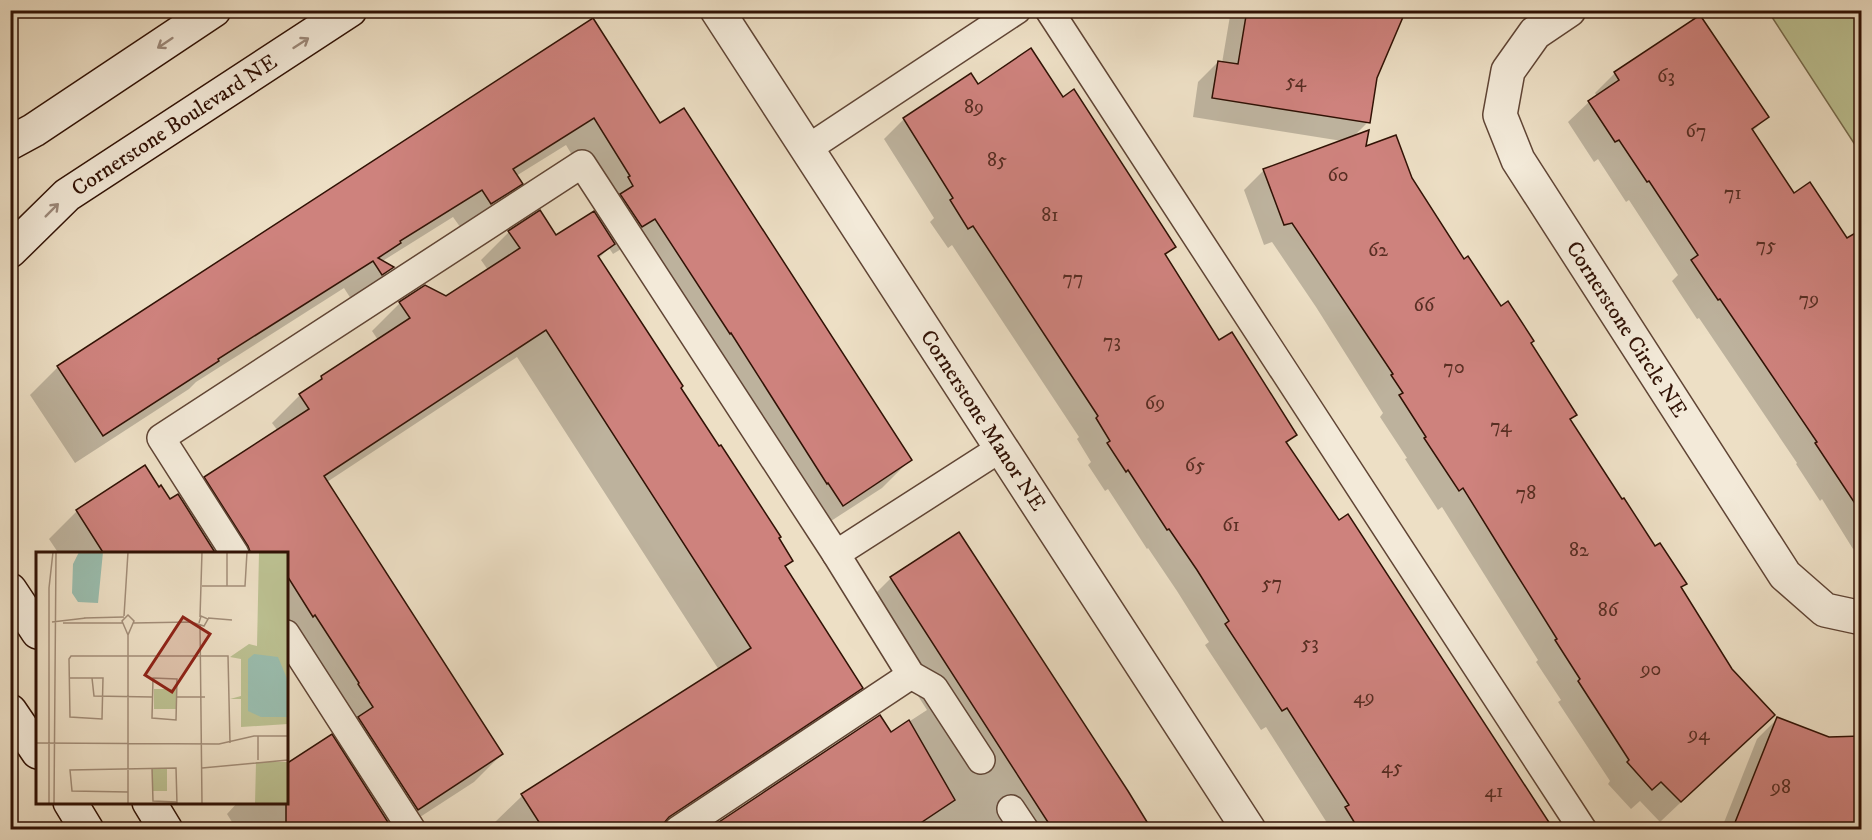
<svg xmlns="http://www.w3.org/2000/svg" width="1872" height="840" viewBox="0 0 1872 840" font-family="'IM FELL DW Pica',serif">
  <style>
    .green { fill: #bcc192; stroke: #766a4c; stroke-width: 1.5 }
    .shadow { fill: #0003 }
    .building { fill: #ce827d; stroke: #311205; stroke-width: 1.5 }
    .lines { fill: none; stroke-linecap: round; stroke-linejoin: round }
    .lane-casing { stroke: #604535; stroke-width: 30 }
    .street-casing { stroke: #604535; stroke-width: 36 }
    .secondary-casing { stroke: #311205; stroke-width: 36 }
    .lane { stroke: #f3ead9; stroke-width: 27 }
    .street { stroke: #f3ead9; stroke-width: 33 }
    .secondary { stroke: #f3ead9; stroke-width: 33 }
    .oneway { stroke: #9c897a }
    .labels { text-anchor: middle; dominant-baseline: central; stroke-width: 6; stroke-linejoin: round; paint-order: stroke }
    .number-label { font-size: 20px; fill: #582e23 }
    .street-label { font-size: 22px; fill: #311205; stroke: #f3ead9 }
    .inset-road { fill: none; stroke: #a28d78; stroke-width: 1.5 }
    .view { fill: #8f2418; fill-opacity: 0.15; stroke: #8f2418; stroke-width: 3 }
    .inset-edge { fill: none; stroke: #311205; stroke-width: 3 }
  </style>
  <rect width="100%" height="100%" fill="#eddfc5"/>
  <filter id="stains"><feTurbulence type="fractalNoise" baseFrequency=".00333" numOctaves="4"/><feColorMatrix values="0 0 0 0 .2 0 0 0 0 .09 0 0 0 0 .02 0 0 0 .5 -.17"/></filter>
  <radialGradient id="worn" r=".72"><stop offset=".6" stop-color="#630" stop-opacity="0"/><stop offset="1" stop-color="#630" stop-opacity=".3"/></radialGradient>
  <path class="green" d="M 1768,11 L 1861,11 L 1861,154 Z"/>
  <g class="shadow">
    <path d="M 1231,10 L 1404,10 L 1375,78 L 1368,122 L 1353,137 L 1364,148 L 1410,179 L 1464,261 L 1529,344 L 1575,414 L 1569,420 L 1655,549 L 1685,583 L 1680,588 L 1752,735 L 1660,822 L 1640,801 L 1631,809 L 1608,784 L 1610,781 L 1558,702 L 1561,700 L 1536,662 L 1538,660 L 1442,507 L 1438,510 L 1405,459 L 1407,458 L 1380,417 L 1383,413 L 1316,307 L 1272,242 L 1264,245 L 1244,190 L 1264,170 L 1342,141 L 1193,117 L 1198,82 L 1218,62 L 1222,63 Z"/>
    <path d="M 592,20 L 659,125 L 910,460 L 882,488 L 814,532 L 626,246 L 613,254 L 609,248 L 598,259 L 791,561 L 784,568 L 861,688 L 833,716 L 662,830 L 498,830 L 494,823 L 522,796 L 719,670 L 517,357 L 327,482 L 502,754 L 474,782 L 400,830 L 237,830 L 227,814 L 238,802 L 286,802 L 344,733 L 298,662 L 286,669 L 286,554 L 59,554 L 49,539 L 77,511 L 159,489 L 169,501 L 181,502 L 205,478 L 278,431 L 272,423 L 300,395 L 312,387 L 322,377 L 378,340 L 372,331 L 400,303 L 446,298 L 488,270 L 481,260 L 509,232 L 555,237 L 597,219 L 604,212 L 602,205 L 566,145 L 516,176 L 521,184 L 493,212 L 463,231 L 453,217 L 381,262 L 392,268 L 364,295 L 353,302 L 344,288 L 196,382 L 189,389 L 75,463 L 30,395 L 58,367 Z"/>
    <path d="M 1615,73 L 1767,117 L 1752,132 L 1793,195 L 1862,253 L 1862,551 L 1859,545 L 1853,549 L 1822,499 L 1820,501 L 1796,464 L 1797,463 L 1699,318 L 1697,319 L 1672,281 L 1678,275 L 1629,200 L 1626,202 L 1598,159 L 1594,162 L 1568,122 L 1589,102 L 1597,96 L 1595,93 Z"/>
    <path d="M 978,86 L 1062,99 L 1174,246 L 1165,256 L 1219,342 L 1296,435 L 1286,444 L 1552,830 L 1328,830 L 1327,828 L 1329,826 L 1266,727 L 1261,730 L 1205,645 L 1209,642 L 1177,591 L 1148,548 L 1147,549 L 1108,489 L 1105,491 L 1088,465 L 1091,462 L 1077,439 L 1079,437 L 952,245 L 948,248 L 930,222 L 934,218 L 884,139 L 904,119 Z"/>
    <path d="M 891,578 L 1151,830 L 710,830 L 890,734 L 927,710 L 876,630 L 863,606 Z"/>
    <path d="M 1777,719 L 1794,830 L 1721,830 L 1757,739 Z"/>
  </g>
  <g class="building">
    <path d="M 1247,10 L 1406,10 L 1377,78 L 1370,123 L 1212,98 L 1218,61 L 1238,64 Z"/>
    <path d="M 1700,15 L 1769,117 L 1752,129 L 1794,193 L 1810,182 L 1847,238 L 1862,229 L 1862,514 L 1815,443 L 1817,442 L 1720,299 L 1718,300 L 1691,260 L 1698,255 L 1649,181 L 1647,182 L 1619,140 L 1615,142 L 1588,101 L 1619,80 L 1614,72 Z"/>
    <path d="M 593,18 L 660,123 L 684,108 L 912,460 L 843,506 L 828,483 L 827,484 L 731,333 L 730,334 L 655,219 L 642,227 L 620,194 L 633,186 L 628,177 L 630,176 L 594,118 L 513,169 L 523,184 L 491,204 L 482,190 L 400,241 L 401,243 L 378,258 L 394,267 L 382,275 L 373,261 L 218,359 L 219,361 L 103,436 L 57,366 Z"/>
    <path d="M 1031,48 L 1063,97 L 1074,89 L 1176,247 L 1165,254 L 1219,340 L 1232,332 L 1297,435 L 1286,442 L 1339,520 L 1348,514 L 1554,830 L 1359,830 L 1345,807 L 1349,805 L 1287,708 L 1282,711 L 1225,624 L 1229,621 L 1197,570 L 1169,529 L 1167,530 L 1128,470 L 1126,472 L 1107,443 L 1110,441 L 1096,418 L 1098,416 L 973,226 L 968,229 L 950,200 L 953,198 L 903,118 L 971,73 L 978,84 Z"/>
    <path d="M 1369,130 L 1366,146 L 1396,135 L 1412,178 L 1464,259 L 1468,256 L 1501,306 L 1508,301 L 1534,341 L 1531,343 L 1577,415 L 1570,419 L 1622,499 L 1624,498 L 1655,546 L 1660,543 L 1687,584 L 1681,587 L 1732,669 L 1775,715 L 1681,802 L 1661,782 L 1652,790 L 1627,762 L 1629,760 L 1578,681 L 1580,679 L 1555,640 L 1557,639 L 1507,559 L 1463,488 L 1459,491 L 1424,438 L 1426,437 L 1399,395 L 1403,393 L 1391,375 L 1393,374 L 1292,223 L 1284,225 L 1263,169 Z"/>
    <path d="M 540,210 L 556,235 L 594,211 L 615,244 L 598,256 L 683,386 L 681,388 L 719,446 L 721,445 L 781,537 L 779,538 L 793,561 L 785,566 L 863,688 L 669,817 L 664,823 L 663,830 L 544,830 L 521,794 L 751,648 L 546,330 L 324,476 L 503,754 L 418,810 L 358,717 L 373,707 L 358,684 L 359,683 L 315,615 L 313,617 L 286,574 L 286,554 L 251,554 L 248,546 L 204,477 L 309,409 L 299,394 L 322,379 L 321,376 L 410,318 L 399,302 L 425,285 L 446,296 L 520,248 L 508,231 Z"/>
    <path d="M 145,465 L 159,487 L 161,485 L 170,499 L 178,494 L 216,554 L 104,554 L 76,510 Z"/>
    <path d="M 959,532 L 1128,791 L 1152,830 L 1053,830 L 890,577 Z"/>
    <path d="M 880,715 L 891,732 L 909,720 L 955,800 L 910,830 L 707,830 Z"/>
    <path d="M 1777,717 L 1829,737 L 1862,736 L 1862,830 L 1732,830 Z"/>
    <path d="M 332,734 L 391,827 L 387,830 L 286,830 L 286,764 Z"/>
  </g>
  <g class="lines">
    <defs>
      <g id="lane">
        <path d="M 1049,10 L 1583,830"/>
        <path d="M 807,149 L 1017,10"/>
        <path d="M 235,554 L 161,438 L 582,164 L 836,554"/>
        <path d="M 286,634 L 412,830"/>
        <path d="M 981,760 L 934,688 L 911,675 L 836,554 L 1001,448"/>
        <path d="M 1011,809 L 1025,830"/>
        <path d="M 678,830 L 911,675"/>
      </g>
      <g id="street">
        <path id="s1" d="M 717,10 L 1249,830"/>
        <path id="s2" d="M 1569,10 L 1535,33 L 1508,71 L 1500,115 L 1518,160 L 1785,575 L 1825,610 L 1862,618"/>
      </g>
      <g id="secondary">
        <path d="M 10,143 L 34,130 L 214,10"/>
        <path id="s3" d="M 10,251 L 67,195 L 350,10"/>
        <path d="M 10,590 L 38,632"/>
        <path d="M 10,711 L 38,752"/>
        <path d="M 70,802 L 87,830"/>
        <path d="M 149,802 L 166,830"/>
      </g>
    </defs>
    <use href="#lane" class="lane-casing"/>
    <use href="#street" class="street-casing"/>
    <use href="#secondary" class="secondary-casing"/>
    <use href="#lane" class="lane"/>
    <use href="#street" class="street"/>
    <use href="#secondary" class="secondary"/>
  </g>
  <defs><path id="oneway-shaft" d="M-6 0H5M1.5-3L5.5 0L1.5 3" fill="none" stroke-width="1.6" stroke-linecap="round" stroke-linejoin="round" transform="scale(1.5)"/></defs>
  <g class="oneway">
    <use href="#oneway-shaft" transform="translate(165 43) rotate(146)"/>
    <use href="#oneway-shaft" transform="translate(301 43) rotate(-33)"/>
    <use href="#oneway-shaft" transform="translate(52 210) rotate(-45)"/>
  </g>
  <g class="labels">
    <g class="number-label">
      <text x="1666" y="76">63</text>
      <text x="1296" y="81">54</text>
      <text x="974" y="107">89</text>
      <text x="1696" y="131">67</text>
      <text x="997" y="160">85</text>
      <text x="1338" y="175">60</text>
      <text x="1733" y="193">71</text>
      <text x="1050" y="215">81</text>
      <text x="1766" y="245">75</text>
      <text x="1378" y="250">62</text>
      <text x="1073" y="278">77</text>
      <text x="1809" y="299">79</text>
      <text x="1424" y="305">66</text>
      <text x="1112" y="341">73</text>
      <text x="1454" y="367">70</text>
      <text x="1155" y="403">69</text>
      <text x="1501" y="426">74</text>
      <text x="1195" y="465">65</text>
      <text x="1526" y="493">78</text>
      <text x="1231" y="525">61</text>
      <text x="1579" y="550">82</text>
      <text x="1272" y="583">57</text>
      <text x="1608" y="610">86</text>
      <text x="1310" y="643">53</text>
      <text x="1651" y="669">90</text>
      <text x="1364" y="697">49</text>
      <text x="1699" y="734">94</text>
      <text x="1392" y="767">45</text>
      <text x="1781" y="787">98</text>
      <text x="1494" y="791">41</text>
    </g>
    <g class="street-label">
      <text stroke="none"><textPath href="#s3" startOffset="208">Cornerstone Boulevard NE</textPath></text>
      <text stroke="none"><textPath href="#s2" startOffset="382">Cornerstone Circle NE</textPath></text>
      <text stroke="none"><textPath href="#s1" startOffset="489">Cornerstone Manor NE</textPath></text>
    </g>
  </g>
  <g transform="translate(36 552)">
    <rect width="252" height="252" fill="#eddfc5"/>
    <path d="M 223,0 L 252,0 L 252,172 L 205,175 L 205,147 L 194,147 L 205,144 L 205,107 L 194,105 L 213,92 L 221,94 ZM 118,137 L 140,137 L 140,157 L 118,157 ZM 220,210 L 252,210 L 252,252 L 219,252 ZM 116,216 L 131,216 L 131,239 L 116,239 Z" fill="#bcc192"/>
    <path d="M 43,0 L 67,0 L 62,51 L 42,50 L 36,41 L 37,12 ZM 218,102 L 242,105 L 252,129 L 252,165 L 225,165 L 212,159 L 212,107 Z" fill="#9abdae"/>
    <path class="inset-road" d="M 166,34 L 209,34 L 211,0M 191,34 L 191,0M 88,64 L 92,0M 164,65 L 166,0M 48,66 L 88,65M 172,66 L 196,68M 16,70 L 50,66M 27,71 L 87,71M 97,71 L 155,70 L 168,74 L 172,67 L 165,64 L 163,71M 164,72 L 166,252M 33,126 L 67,126 L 66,167 L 34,165 L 33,107 L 35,104 L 192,104 L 194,191M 56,126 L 58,144 L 116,145M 117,126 L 141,127 L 140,168 L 116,166 ZM 141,145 L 169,145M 0,191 L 183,192 L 218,184 L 252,184M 222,208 L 222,184M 116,216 L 117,249 L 141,250M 166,216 L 252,208M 92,240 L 36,239 L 34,218 L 140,216 L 141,252M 13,252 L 13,36 L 17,0M 18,252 L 20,1M 92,252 L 92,83 L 98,69 L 92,63 L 86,69 L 92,83"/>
    <path class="view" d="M 147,65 L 174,82 L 136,140 L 109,123 Z"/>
    <rect width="252" height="252" class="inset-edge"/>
  </g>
  <rect width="1872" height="840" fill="none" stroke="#eddfc5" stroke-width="36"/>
  <rect x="12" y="12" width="1848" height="816" fill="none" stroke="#311205" stroke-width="3"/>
  <rect x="18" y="18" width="1836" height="804" fill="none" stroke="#311205" stroke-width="1.5"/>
  <rect width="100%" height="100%" filter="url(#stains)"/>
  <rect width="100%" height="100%" fill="url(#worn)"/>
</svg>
